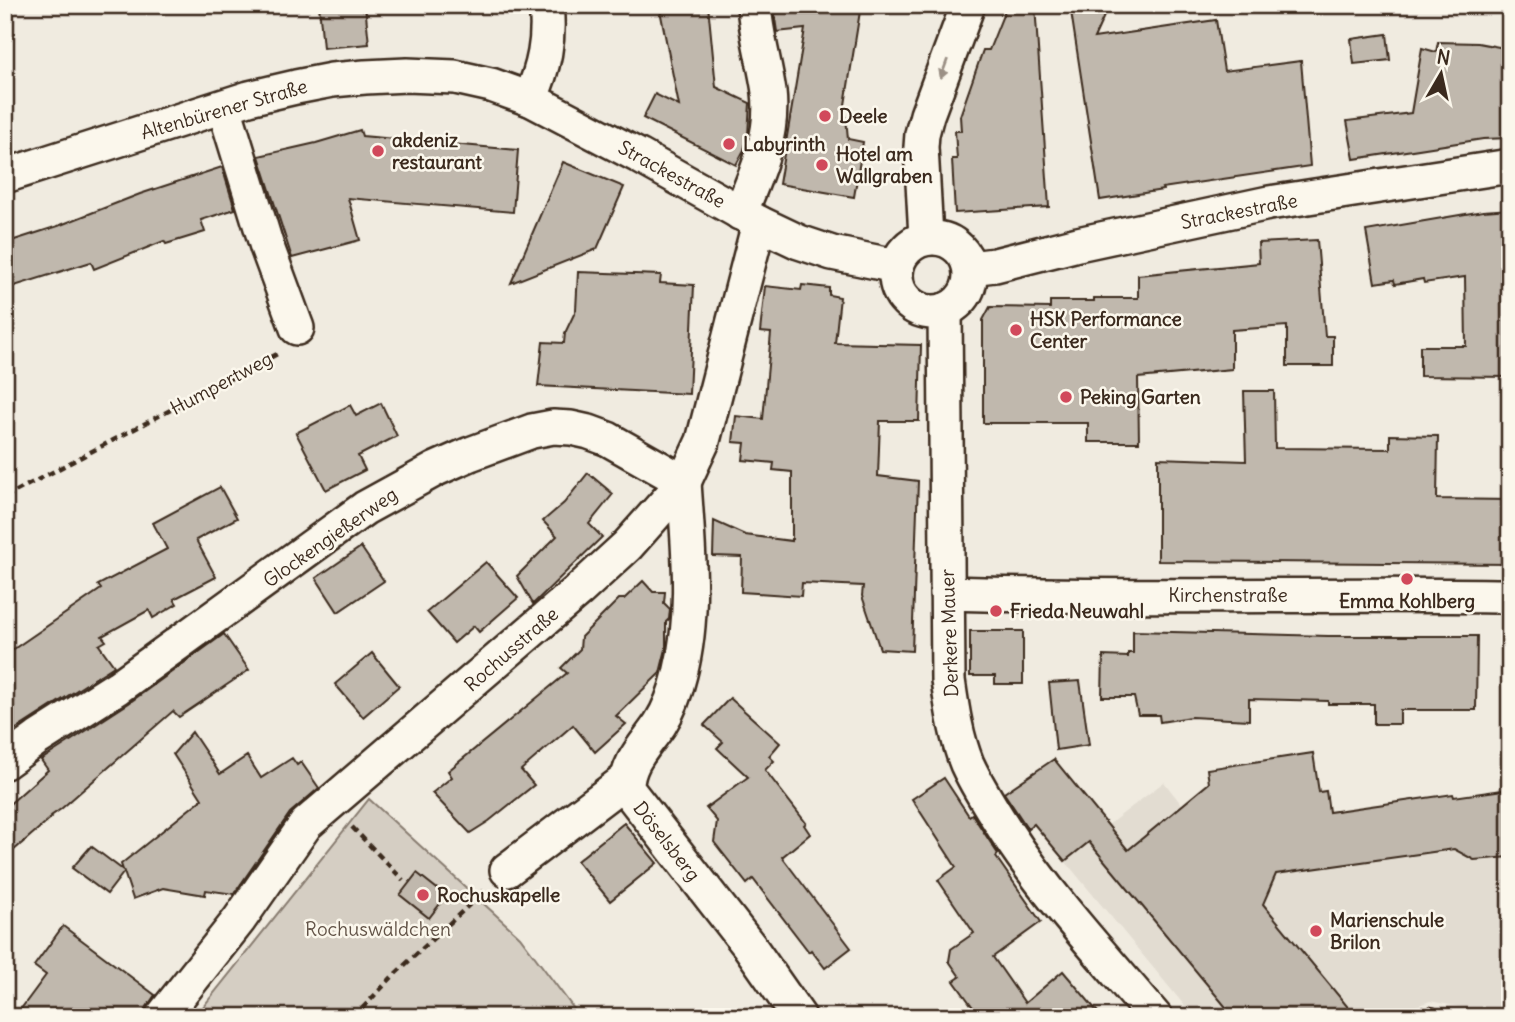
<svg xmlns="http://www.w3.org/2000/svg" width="1515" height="1022" viewBox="0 0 1515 1022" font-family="Delius,sans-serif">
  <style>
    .built { fill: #e2dcd1 }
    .green { fill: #d5cec3; stroke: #887c70; stroke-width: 2 }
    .building { fill: #c0b8ad; stroke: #3b2a1e; stroke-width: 2 }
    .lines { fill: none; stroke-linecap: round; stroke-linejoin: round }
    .minor-casing { stroke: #3b2a1e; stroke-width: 38 }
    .path { stroke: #3b2a1e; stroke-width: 4.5; stroke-dasharray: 7 5; stroke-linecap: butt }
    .minor { stroke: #fbf7ec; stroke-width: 33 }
    .oneway { fill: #9b9085 }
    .poi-dot { fill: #d1495b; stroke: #fbf7ec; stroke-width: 2.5 }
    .labels { text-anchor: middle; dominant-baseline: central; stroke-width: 5; stroke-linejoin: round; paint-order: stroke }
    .street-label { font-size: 19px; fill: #3b2a1e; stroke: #fbf7ec }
    .poi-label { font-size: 19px; font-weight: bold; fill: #3b2a1e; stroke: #fbf7ec; text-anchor: start }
    .park-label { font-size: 19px; fill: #625347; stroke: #fbf7ec }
  </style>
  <rect width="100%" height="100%" fill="#f0ebe0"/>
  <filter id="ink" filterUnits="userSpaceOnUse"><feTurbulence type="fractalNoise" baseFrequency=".0143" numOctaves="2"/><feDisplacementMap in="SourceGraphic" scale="14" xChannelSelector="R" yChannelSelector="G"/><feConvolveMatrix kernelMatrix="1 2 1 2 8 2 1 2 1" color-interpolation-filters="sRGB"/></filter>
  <g filter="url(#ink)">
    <path class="built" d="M 1164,782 L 1202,831 L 1453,794 L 1454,797 L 1497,791 L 1498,788 L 1510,788 L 1510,1017 L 1430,1001 L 1386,1017 L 1194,1017 L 1065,861 L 1108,825 Z"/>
    <path class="green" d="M 369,799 L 520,937 L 580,1017 L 195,1017 Z"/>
    <g class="building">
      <path d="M 319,5 L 365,5 L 369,44 L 323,48 Z"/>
      <path d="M 659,5 L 708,5 L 716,87 L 750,103 L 748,135 L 744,150 L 736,165 L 643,118 L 655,94 L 679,106 Z"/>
      <path d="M 773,5 L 861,5 L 844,111 L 846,117 L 848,139 L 863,142 L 854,197 L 779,184 L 805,29 L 777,32 Z"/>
      <path d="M 1007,5 L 1035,5 L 1049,207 L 955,213 L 952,159 L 957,159 L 955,131 L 961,131 L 960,116 L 983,50 L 989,50 Z"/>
      <path d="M 1070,5 L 1109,5 L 1094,38 L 1216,20 L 1224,71 L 1301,61 L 1310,166 L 1162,188 L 1163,190 L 1100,200 Z"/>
      <path d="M 1387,34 L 1390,60 L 1354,64 L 1351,39 Z"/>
      <path d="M 1438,42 L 1478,43 L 1510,49 L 1510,138 L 1483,139 L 1354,159 L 1347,121 L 1411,113 L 1422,48 L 1436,52 Z"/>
      <path d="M 360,130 L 362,136 L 518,150 L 513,212 L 348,198 L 360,240 L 292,258 L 259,156 L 316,143 Z"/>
      <path d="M 563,162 L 624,187 L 597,249 L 511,283 Z"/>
      <path d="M 222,167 L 235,209 L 201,220 L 205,232 L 166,244 L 164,241 L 94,269 L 91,262 L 5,289 L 5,243 L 58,226 L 140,194 Z"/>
      <path d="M 1510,209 L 1510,377 L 1420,376 L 1420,346 L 1466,346 L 1465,277 L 1424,283 L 1423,279 L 1395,284 L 1394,280 L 1375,283 L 1366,231 L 1483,211 Z"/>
      <path d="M 1317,240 L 1325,336 L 1333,336 L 1333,366 L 1287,366 L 1287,326 L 1232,330 L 1232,369 L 1138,378 L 1139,442 L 1088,442 L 1088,423 L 983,423 L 983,320 L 990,307 L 1050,308 L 1050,301 L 1094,301 L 1094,298 L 1138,298 L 1138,275 L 1259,263 L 1258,243 Z"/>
      <path d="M 578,272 L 661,275 L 660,283 L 694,285 L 689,394 L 538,386 L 543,342 L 564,343 L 565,333 L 576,310 Z"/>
      <path d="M 802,285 L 829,288 L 829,295 L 840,297 L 835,343 L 921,345 L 919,421 L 880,421 L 878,476 L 918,481 L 912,651 L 880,649 L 862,596 L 863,586 L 802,583 L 801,596 L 741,592 L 742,557 L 713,556 L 714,521 L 745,535 L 792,541 L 792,472 L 773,470 L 774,463 L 743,460 L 745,443 L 733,442 L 736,416 L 763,419 L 771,333 L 760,332 L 765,286 L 801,290 Z"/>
      <path d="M 1244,391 L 1274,391 L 1275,448 L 1390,449 L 1390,435 L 1438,436 L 1437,499 L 1510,500 L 1510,564 L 1158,561 L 1158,458 L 1246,461 Z"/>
      <path d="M 381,403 L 397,436 L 358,456 L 365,470 L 326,490 L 296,433 L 350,405 L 356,416 Z"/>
      <path d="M 588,473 L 613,494 L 589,524 L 602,537 L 533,604 L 517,576 L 557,536 L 543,521 L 564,503 Z"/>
      <path d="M 220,487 L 237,518 L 196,540 L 216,577 L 174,599 L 177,604 L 153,618 L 149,610 L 102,636 L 106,641 L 99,645 L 114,666 L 18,728 L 5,735 L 5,655 L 101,589 L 98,585 L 167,549 L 153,523 Z"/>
      <path d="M 361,547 L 384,581 L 338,612 L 316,578 Z"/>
      <path d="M 486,562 L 518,598 L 479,632 L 474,626 L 454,643 L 427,612 Z"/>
      <path d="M 643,581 L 653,592 L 665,592 L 664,603 L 670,609 L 669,619 L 666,622 L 666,649 L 660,673 L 616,716 L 626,724 L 595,752 L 573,725 L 521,770 L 534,785 L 489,821 L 470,833 L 432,793 L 452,777 L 448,771 L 567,673 L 561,668 L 580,649 L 581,637 L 619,599 L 624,599 Z"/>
      <path d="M 970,631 L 1023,631 L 1023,684 L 995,684 L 995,676 L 970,676 Z"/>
      <path d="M 1133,631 L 1328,636 L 1477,636 L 1476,710 L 1400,710 L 1400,724 L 1374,724 L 1374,704 L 1328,704 L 1328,701 L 1249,699 L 1249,720 L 1191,717 L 1160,722 L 1159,715 L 1138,715 L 1134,697 L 1102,697 L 1103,656 L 1128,657 L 1128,653 L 1133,653 Z"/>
      <path d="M 224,634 L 249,670 L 179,717 L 173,711 L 61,809 L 51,816 L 52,817 L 5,858 L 5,808 L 48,770 L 41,760 L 129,703 Z"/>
      <path d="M 372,653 L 399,686 L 363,717 L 335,684 Z"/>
      <path d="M 1080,681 L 1089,745 L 1056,750 L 1049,683 Z"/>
      <path d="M 730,698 L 780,743 L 769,756 L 774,761 L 765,770 L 806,823 L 804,825 L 810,834 L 782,857 L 851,948 L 825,968 L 811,950 L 809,952 L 753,879 L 747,884 L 714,842 L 717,821 L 706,808 L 748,777 L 717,748 L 723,742 L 704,725 Z"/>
      <path d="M 192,732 L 220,774 L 247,756 L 261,778 L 292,758 L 297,765 L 301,762 L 319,788 L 290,813 L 234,894 L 206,890 L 205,895 L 163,888 L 133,899 L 124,872 L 107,894 L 72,868 L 91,846 L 123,870 L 121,864 L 202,799 L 173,754 Z"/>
      <path d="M 1313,753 L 1319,792 L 1326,791 L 1329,812 L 1453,794 L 1454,797 L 1510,789 L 1510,857 L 1474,860 L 1454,849 L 1276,874 L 1263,904 L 1356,1017 L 1234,1017 L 1089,842 L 1065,861 L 1034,824 L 1028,829 L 1004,793 L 1054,759 L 1128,850 L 1209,783 L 1207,769 Z"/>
      <path d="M 944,778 L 969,816 L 972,814 L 998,854 L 996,857 L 1041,922 L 993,957 L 1025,1003 L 1063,971 L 1102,1017 L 980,1017 L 954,981 L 960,977 L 949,961 L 951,949 L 974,933 L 938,880 L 956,867 L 912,799 Z"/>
      <path d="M 624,823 L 657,863 L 610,901 L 577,861 Z"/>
      <path d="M 417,873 L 446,896 L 429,918 L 400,895 Z"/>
      <path d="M 63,926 L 155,995 L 140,1017 L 15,1017 L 46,975 L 34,966 Z"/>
    </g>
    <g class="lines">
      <defs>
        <g id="minor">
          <path d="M 530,99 C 544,68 550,39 546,5"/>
          <path d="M 224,107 L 267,247 L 297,328"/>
          <path d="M 5,176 L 249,98 L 296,87 L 332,80 L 365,77 L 407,75 L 455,77 L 491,85 L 530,99 L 639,156 L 759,223 L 799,242 L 832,253 L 896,266"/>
          <path d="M 740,213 C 757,173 774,135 769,92 C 765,63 756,35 754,5"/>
          <path d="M 926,237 L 921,147 L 922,134 L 927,115 L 968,5"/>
          <circle cx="933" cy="275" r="37"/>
          <path d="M 970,268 L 995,265 L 1078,244 L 1269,203 L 1510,166"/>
          <path d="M 945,310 L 948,680 C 952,708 956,737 967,764 C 978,788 993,811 1007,833 C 1050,899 1104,957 1155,1017"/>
          <path d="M 947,593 C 1134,599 1322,593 1510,596"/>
          <path d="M 5,762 L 38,738 L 118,687 L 365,508 L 436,469 L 470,454 L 532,431 L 553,427 L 571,428 L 589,432 L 608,439 L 684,482 C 688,545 696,612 680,674 C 676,691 669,710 660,724 C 646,745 626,763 627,789 L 750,947 L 799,1017"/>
          <path d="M 507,870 L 627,779"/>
          <path d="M 162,1017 L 239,920 L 306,824 L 579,590 L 627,546 L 684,482 L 703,441 L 759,223"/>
        </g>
      </defs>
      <use href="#minor" class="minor-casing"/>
      <g class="path">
        <path d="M 5,497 L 277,354"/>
        <path d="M 352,827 L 403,880"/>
        <path d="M 354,1017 L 393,976 L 484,891"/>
        <path d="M 1407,1017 L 1426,1007 L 1475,1017"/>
      </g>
      <use href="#minor" class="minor"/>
    </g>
    <defs><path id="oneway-solid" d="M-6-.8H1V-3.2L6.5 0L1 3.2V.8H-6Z" transform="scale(1.75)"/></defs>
    <use class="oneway" href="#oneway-solid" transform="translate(944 69) rotate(110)"/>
  </g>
  <g class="poi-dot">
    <circle cx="825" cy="116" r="7"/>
    <circle cx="729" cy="144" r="7"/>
    <circle cx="378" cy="151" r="7"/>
    <circle cx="822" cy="165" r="7"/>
    <circle cx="1016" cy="330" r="7"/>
    <circle cx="1066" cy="397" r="7"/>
    <circle cx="1407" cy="579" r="7"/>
    <circle cx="996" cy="611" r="7"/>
    <circle cx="423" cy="895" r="7"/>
    <circle cx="1316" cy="931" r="7"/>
  </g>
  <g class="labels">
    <g class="street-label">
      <text transform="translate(224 109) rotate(-16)">Altenbürener Straße</text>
      <text transform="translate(672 174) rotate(29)">Strackestraße</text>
      <text transform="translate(1239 211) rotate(-11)">Strackestraße</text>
      <text transform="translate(221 383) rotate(-28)">Humpertweg</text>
      <text transform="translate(330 537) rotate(-35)">Glockengießerweg</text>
      <text x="1228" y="595">Kirchenstraße</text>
      <text transform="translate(949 633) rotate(-92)">Derkere Mauer</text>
      <text transform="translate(511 649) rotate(-41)">Rochusstraße</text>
      <text transform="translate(667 841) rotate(52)">Döselsberg</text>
    </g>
    <g class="poi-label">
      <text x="839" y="116">Deele</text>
      <text x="392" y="140">akdeniz<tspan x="392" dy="22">restaurant</tspan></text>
      <text x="743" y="144">Labyrinth</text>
      <text x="836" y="154">Hotel am<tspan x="836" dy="22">Wallgraben</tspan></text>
      <text x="1030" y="319">HSK Performance<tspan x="1030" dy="22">Center</tspan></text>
      <text x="1080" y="397">Peking Garten</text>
      <text x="1407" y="601" text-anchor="middle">Emma Kohlberg</text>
      <text x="1010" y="611">Frieda Neuwahl</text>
      <text x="437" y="895">Rochuskapelle</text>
      <text x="1330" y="920">Marienschule<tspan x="1330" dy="22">Brilon</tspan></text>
    </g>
    <g class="park-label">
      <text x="378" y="929">Rochuswäldchen</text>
    </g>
  </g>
  <rect width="1515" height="1022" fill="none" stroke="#fbf7ec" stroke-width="28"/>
  <rect x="14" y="14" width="1487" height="994" fill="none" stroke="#3b2a1e" stroke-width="2.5" filter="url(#ink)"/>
  <g transform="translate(1441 74) rotate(9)" stroke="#fbf7ec" stroke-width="5" paint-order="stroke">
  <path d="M0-5L12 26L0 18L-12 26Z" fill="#3b2a1e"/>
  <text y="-10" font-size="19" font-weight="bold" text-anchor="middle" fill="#3b2a1e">N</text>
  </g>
</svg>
